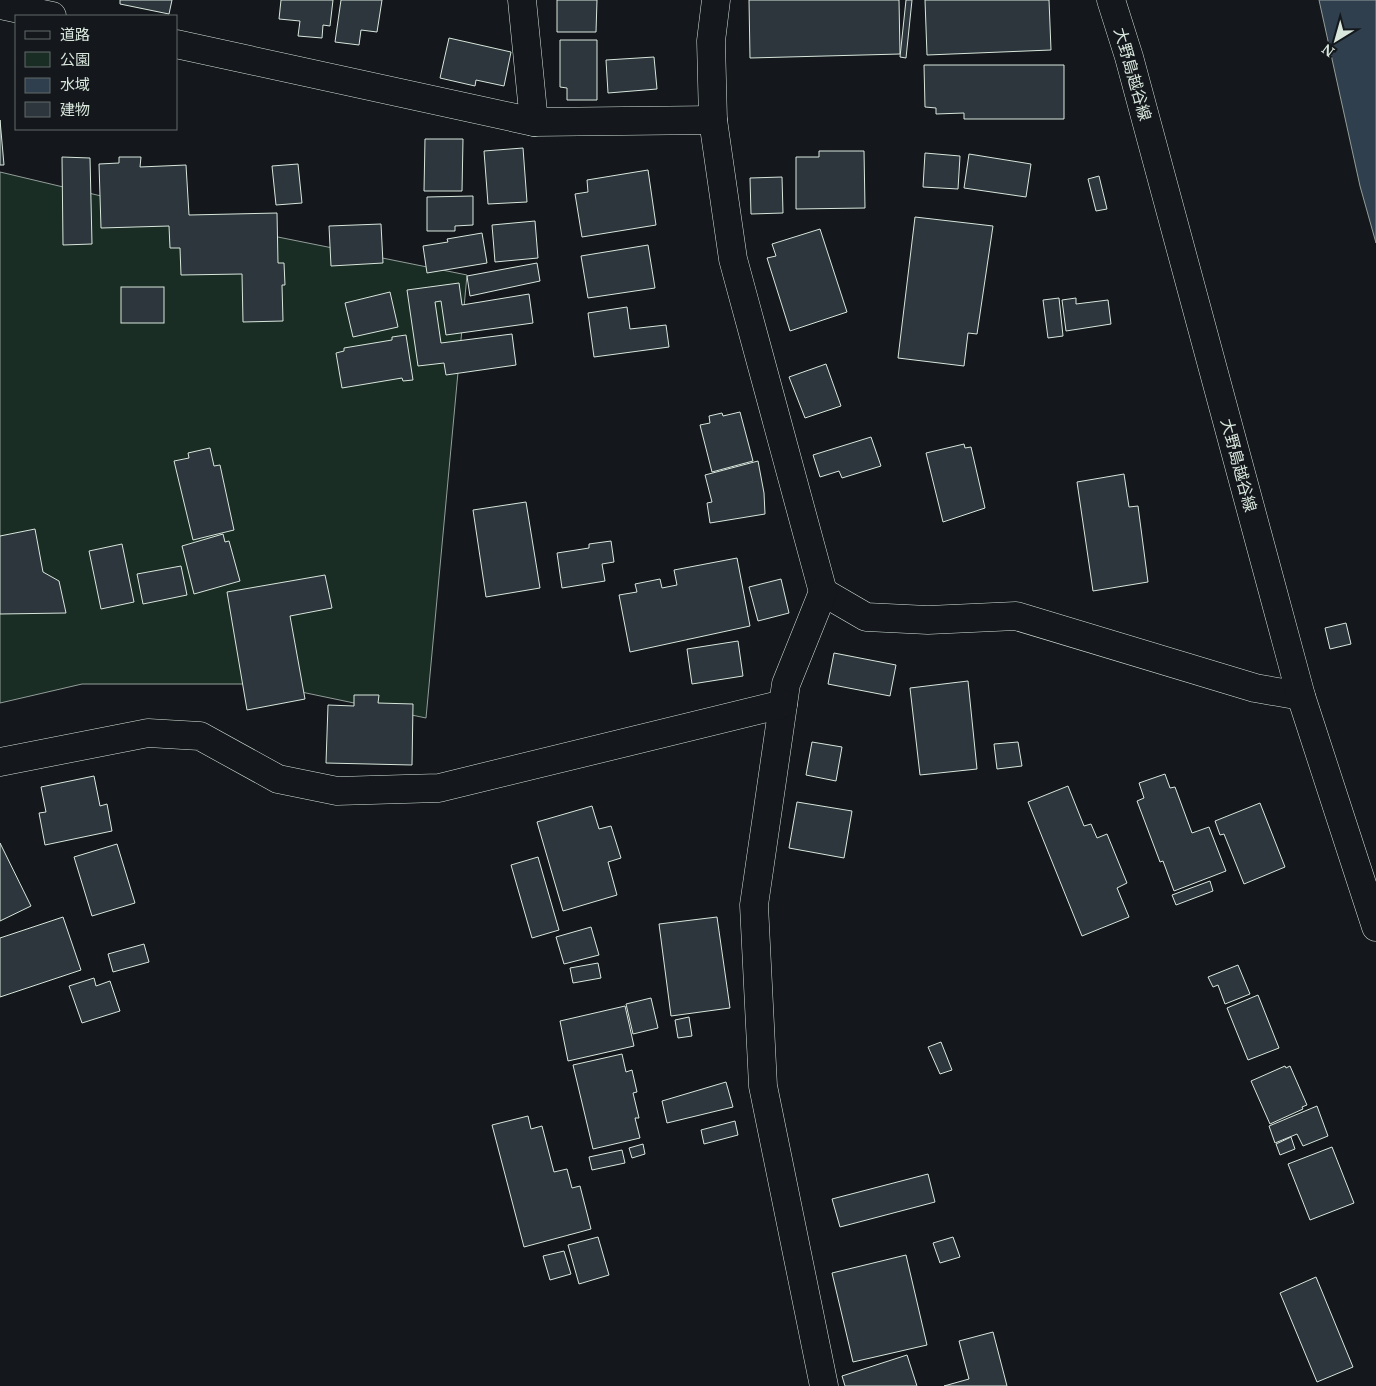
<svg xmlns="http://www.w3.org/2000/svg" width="1376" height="1386" viewBox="0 0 1376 1386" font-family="'Noto Serif','Noto Sans JP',serif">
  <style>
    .green { fill: #1a2d24; stroke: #939e99 }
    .water { fill: #2f3f4d; stroke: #939e99 }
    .building { fill: #2c363c; stroke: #d8e6dc }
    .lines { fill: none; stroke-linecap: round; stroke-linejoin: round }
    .minor-casing { stroke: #d8e6dc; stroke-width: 29 }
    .secondary-casing { stroke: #d8e6dc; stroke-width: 29 }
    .minor { stroke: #14181c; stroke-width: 28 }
    .secondary { stroke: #14181c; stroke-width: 28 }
    .labels { text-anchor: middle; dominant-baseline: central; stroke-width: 4; stroke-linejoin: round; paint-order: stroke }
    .street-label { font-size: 16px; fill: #d8e6dc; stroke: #14181c }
  </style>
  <rect width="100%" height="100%" fill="#14181c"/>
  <path class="green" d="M 0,172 L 253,232 L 467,275 L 426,718 L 263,684 L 82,684 L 0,703 Z"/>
  <path class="water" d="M 1319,0 L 1376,0 L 1376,243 L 1360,186 Z"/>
  <g class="building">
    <path d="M 120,0 L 172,0 L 169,14 L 120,4 Z"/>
    <path d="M 281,0 L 333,0 L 330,26 L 323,25 L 322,38 L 298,36 L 300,21 L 279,19 Z"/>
    <path d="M 341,0 L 382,0 L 377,32 L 361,30 L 359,45 L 335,42 Z"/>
    <path d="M 557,0 L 597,0 L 596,32 L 557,32 Z"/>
    <path d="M 749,0 L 899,0 L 900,54 L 750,58 Z"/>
    <path d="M 906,0 L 912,0 L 906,58 L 900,57 Z"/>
    <path d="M 925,0 L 1049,0 L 1051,50 L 927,55 Z"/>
    <path d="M 449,38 L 511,52 L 504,86 L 476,80 L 475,86 L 440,78 Z"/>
    <path d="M 560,40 L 597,40 L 597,100 L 567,100 L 567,88 L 560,87 Z"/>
    <path d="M 654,57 L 657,89 L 608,93 L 606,60 Z"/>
    <path d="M 924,65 L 1064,65 L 1064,119 L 964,119 L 964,113 L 936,114 L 936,108 L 925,107 Z"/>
    <path d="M 0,120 L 4,165 L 0,165 Z"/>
    <path d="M 425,139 L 463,139 L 462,191 L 424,191 Z"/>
    <path d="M 523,148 L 527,202 L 488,204 L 484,151 Z"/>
    <path d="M 819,151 L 864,151 L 865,208 L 796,209 L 796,157 L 819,157 Z"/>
    <path d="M 925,153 L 960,156 L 958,189 L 923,187 Z"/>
    <path d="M 969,154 L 1031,164 L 1026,197 L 964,188 Z"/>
    <path d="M 62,157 L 90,158 L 92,244 L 63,245 Z"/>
    <path d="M 119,157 L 141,157 L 140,167 L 186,165 L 189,215 L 277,213 L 278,263 L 284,263 L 285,285 L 282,285 L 283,321 L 243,322 L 242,274 L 181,275 L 180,248 L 170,248 L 169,226 L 101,228 L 99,164 L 119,163 Z"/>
    <path d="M 298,164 L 302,203 L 276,205 L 272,166 Z"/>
    <path d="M 648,170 L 656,225 L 582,237 L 575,194 L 588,192 L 587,180 Z"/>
    <path d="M 1099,176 L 1107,209 L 1096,211 L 1088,179 Z"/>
    <path d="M 782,177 L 783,213 L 751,214 L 750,178 Z"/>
    <path d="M 473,196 L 473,225 L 455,226 L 455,231 L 427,231 L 427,197 Z"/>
    <path d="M 915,217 L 993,226 L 977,334 L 968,333 L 964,366 L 898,358 Z"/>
    <path d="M 535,221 L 538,258 L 495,262 L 492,225 Z"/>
    <path d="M 381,224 L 383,263 L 331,266 L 329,226 Z"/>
    <path d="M 820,229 L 847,312 L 790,331 L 767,258 L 776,256 L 772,244 Z"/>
    <path d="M 482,233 L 487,263 L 427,273 L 423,246 L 448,242 L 447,239 Z"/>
    <path d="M 648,245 L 655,288 L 588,298 L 581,256 Z"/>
    <path d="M 537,263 L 540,281 L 470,296 L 467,276 Z"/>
    <path d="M 459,283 L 462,305 L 529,294 L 533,323 L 446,335 L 441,301 L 435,302 L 441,343 L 512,334 L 516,365 L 446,375 L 444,363 L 418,366 L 407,290 Z"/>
    <rect x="121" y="287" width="43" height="36"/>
    <path d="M 390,292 L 398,327 L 353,337 L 345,303 Z"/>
    <path d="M 1059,298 L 1063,336 L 1048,338 L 1043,300 Z"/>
    <path d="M 1076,298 L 1076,304 L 1108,300 L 1111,324 L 1066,331 L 1062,300 Z"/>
    <path d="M 627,307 L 630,329 L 666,325 L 669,347 L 594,357 L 588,313 Z"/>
    <path d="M 406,335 L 413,380 L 403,381 L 402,378 L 342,388 L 336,353 L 344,351 L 344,348 L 392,340 L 392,337 Z"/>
    <path d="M 826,364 L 841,406 L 805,418 L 789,377 Z"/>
    <path d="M 740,412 L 753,461 L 712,472 L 700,425 L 710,423 L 709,416 L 722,413 L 723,416 Z"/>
    <path d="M 871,437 L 881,466 L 842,478 L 839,471 L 820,477 L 813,455 Z"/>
    <path d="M 964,444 L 965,448 L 971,447 L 985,508 L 943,522 L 926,453 Z"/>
    <path d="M 210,448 L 214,466 L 220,465 L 234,530 L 193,540 L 174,461 L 189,458 L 188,453 Z"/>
    <path d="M 758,461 L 764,493 L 765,514 L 710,523 L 707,503 L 712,502 L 705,475 Z"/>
    <path d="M 1124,474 L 1129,507 L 1138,506 L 1148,582 L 1093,591 L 1077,482 Z"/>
    <path d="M 526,502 L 540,588 L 486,597 L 473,510 Z"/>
    <path d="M 35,529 L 43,572 L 59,581 L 66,613 L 0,614 L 0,536 Z"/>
    <path d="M 223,534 L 225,542 L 229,541 L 240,581 L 194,594 L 182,546 Z"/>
    <path d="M 611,541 L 614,562 L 602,564 L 605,581 L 562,588 L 557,553 L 589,548 L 589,544 Z"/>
    <path d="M 122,544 L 134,602 L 101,609 L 89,551 Z"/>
    <path d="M 737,558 L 750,626 L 630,652 L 619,595 L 637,592 L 635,584 L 660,579 L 662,588 L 677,585 L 674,570 Z"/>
    <path d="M 181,566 L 187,595 L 143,604 L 137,574 Z"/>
    <path d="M 325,575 L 332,608 L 290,616 L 305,699 L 247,710 L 227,592 Z"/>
    <path d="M 781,579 L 789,613 L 758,621 L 749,587 Z"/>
    <path d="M 1346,623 L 1351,644 L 1330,649 L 1325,628 Z"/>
    <path d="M 738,641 L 743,676 L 692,684 L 687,649 Z"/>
    <path d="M 834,653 L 896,665 L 890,696 L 828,684 Z"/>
    <path d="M 968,681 L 977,769 L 920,775 L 910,688 Z"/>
    <path d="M 354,695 L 379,695 L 378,703 L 413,704 L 412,765 L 326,763 L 328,705 L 354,706 Z"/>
    <path d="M 812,742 L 842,747 L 836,781 L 806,775 Z"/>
    <path d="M 1018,742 L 1022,766 L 997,769 L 994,744 Z"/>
    <path d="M 1165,774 L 1170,788 L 1175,787 L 1192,833 L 1209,827 L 1226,871 L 1174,891 L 1163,861 L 1160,862 L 1137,801 L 1144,798 L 1139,783 Z"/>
    <path d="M 94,776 L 100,806 L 107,804 L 112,831 L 45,845 L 39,813 L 46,812 L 41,787 Z"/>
    <path d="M 1068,786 L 1084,826 L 1091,824 L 1097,838 L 1107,834 L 1127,883 L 1117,888 L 1129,917 L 1082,936 L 1028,802 Z"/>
    <path d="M 797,802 L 852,811 L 844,858 L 789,848 Z"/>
    <path d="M 1260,803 L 1285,867 L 1244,884 L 1224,834 L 1220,835 L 1215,821 Z"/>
    <path d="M 592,806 L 599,829 L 611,826 L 621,858 L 608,862 L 617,895 L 563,911 L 537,822 Z"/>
    <path d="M 0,843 L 31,906 L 0,921 Z"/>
    <path d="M 117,844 L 135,903 L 92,916 L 74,857 Z"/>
    <path d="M 538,857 L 559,930 L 532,938 L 511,865 Z"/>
    <path d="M 1210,881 L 1213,891 L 1176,905 L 1172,895 Z"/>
    <path d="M 63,917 L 81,970 L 0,997 L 0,938 Z"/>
    <path d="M 717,917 L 730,1008 L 671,1016 L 659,924 Z"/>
    <path d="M 591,927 L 599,955 L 564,964 L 556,937 Z"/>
    <path d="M 144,944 L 149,962 L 113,972 L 108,954 Z"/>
    <path d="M 598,963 L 601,978 L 573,983 L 570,968 Z"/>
    <path d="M 1238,965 L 1250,994 L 1225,1004 L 1218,985 L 1213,987 L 1208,977 Z"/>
    <path d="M 94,978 L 96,986 L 110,981 L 120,1011 L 82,1023 L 69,986 Z"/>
    <path d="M 1258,995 L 1279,1048 L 1248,1060 L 1227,1008 Z"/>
    <path d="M 651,998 L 658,1028 L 633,1034 L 626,1004 Z"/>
    <path d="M 625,1006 L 634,1046 L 568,1061 L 560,1021 Z"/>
    <path d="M 689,1017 L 692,1036 L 678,1038 L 675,1020 Z"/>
    <path d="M 941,1042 L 952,1070 L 940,1074 L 928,1047 Z"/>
    <path d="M 622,1054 L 626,1072 L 632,1070 L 637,1092 L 633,1093 L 639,1118 L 635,1118 L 640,1138 L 593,1149 L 573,1065 Z"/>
    <path d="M 1285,1066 L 1286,1068 L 1290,1066 L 1307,1105 L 1302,1107 L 1303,1109 L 1270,1124 L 1251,1081 Z"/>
    <path d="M 726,1082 L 733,1107 L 667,1123 L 662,1101 Z"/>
    <path d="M 1317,1106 L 1328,1136 L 1303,1146 L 1297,1134 L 1275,1143 L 1269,1126 Z"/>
    <path d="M 528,1116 L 531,1129 L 542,1126 L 554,1172 L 567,1169 L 572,1188 L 580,1186 L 591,1229 L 524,1247 L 492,1125 Z"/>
    <path d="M 735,1121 L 738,1135 L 704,1144 L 701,1130 Z"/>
    <path d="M 1291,1137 L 1295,1149 L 1280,1155 L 1276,1144 Z"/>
    <path d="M 643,1144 L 645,1154 L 632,1158 L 629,1148 Z"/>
    <path d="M 1332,1147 L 1354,1203 L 1310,1220 L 1288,1164 Z"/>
    <path d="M 622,1150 L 625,1163 L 592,1170 L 589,1157 Z"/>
    <path d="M 928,1174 L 935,1202 L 840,1227 L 832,1199 Z"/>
    <path d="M 598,1237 L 609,1275 L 579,1284 L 568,1245 Z"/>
    <path d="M 953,1237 L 960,1257 L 940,1263 L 933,1243 Z"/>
    <path d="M 564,1251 L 571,1274 L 550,1280 L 543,1256 Z"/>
    <path d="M 906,1255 L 927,1345 L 853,1362 L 832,1273 Z"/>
    <path d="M 1316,1277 L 1353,1367 L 1317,1382 L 1280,1293 Z"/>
    <path d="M 993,1332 L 1007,1386 L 944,1386 L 969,1379 L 959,1341 Z"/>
    <path d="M 907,1355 L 917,1386 L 845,1386 L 842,1376 Z"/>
  </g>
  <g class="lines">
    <defs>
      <g id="minor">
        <path d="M 522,0 L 534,122"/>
        <path d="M 716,0 L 711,41 L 713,120 L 733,259 L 823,592 L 866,617 L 928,620 L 1016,616 L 1255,688 L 1301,696"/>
        <path d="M 0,5 L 52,16"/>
        <path d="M 176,44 L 534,122 L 713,120"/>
        <path d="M 823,592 L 786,684 L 754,905 L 763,1086 L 824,1386"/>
        <path d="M 0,762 L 148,733 L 200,736 L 278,779 L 337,791 L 439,788 L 783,704"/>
      </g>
      <path id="secondary" d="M 1111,0 L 1129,57 L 1301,696 L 1376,927"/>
    </defs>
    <use href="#minor" class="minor-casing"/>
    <use href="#secondary" class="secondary-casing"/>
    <use href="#minor" class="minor"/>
    <use href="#secondary" class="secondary"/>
  </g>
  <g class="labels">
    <g class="street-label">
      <text transform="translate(1133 74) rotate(74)">大野島越谷線</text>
      <text transform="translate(1239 465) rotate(75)">大野島越谷線</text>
    </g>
  </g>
  <rect x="15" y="15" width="162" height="115" fill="#14181c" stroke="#626a69"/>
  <rect x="25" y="31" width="25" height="8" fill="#14181c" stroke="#626a69"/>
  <text x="60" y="40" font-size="15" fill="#d8e6dc">道路</text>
  <rect x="25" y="52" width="25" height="15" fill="#1a2d24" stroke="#626a69"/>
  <text x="60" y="65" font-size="15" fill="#d8e6dc">公園</text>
  <rect x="25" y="78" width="25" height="15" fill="#2f3f4d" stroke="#626a69"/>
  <text x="60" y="90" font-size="15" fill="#d8e6dc">水域</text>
  <rect x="25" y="102" width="25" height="15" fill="#2c363c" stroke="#626a69"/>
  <text x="60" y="115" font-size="15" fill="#d8e6dc">建物</text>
  <g transform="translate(1336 40) rotate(217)" stroke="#14181c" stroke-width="4" paint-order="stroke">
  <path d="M0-4L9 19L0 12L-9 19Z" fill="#d8e6dc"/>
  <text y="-8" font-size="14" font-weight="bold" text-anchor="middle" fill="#d8e6dc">N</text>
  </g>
</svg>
